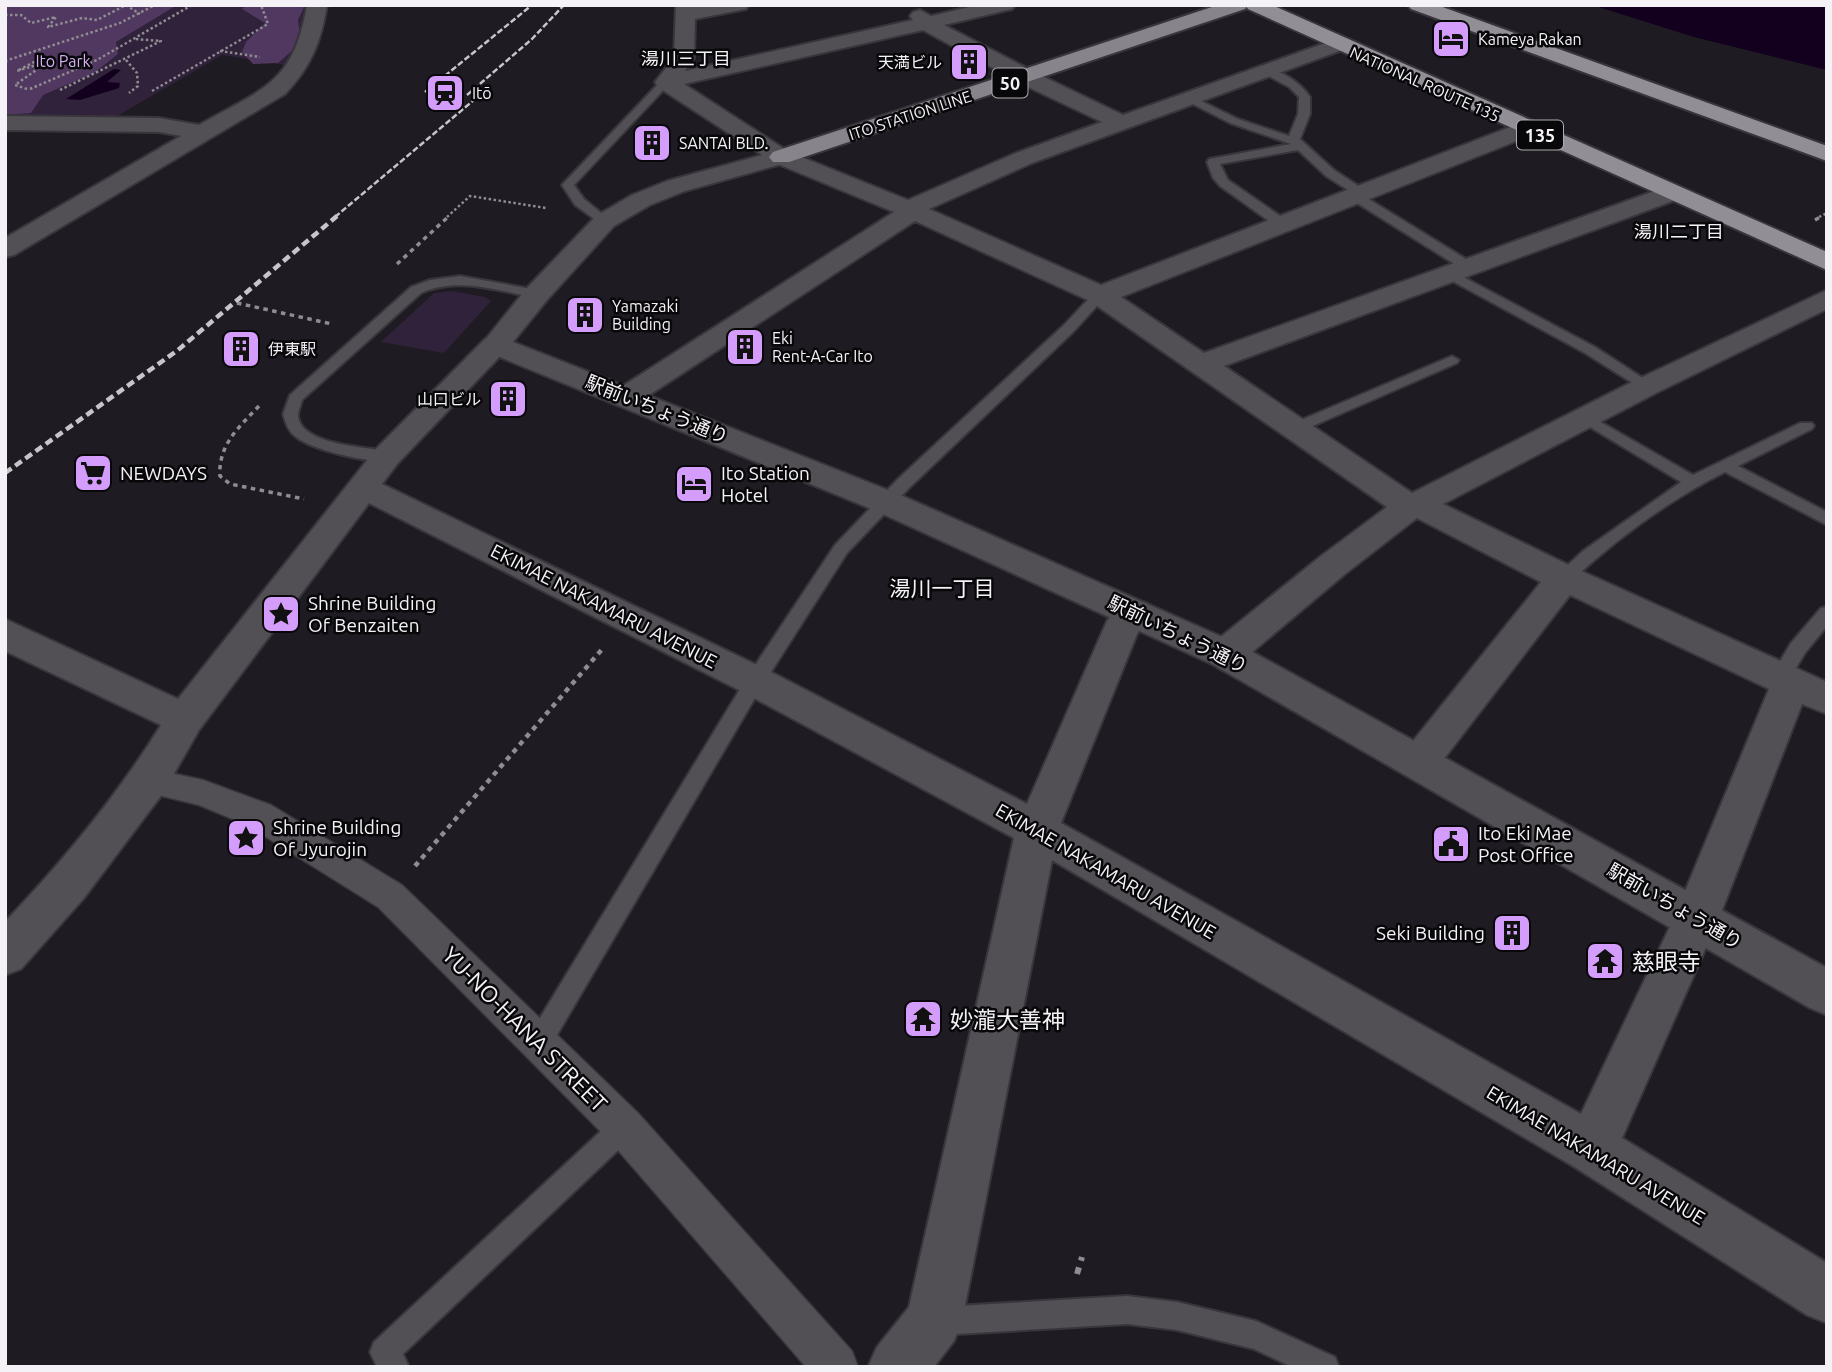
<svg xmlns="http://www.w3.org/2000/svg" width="1832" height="1372" viewBox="0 0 1832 1372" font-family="Ubuntu,'Noto Sans JP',sans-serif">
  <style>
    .green { fill: #30223a }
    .forest { fill: #513861 }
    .water { fill: #13001f }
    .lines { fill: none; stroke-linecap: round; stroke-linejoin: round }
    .service-casing { stroke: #39353c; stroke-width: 4 }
    .pedestrian-casing { stroke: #39353c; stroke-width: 3 }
    .minor-casing { stroke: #39353c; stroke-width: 4 }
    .tertiary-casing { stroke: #39353c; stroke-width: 4 }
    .primary-casing { stroke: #39353c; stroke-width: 4 }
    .trunk-casing { stroke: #39353c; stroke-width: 4 }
    .path-far3 { stroke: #8f8c92; stroke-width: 2.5; stroke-dasharray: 2.5 2.5; stroke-linecap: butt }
    .path-far2 { stroke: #8f8c92; stroke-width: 3.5; stroke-dasharray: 4.5 4.5; stroke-linecap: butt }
    .path-far1 { stroke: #8f8c92; stroke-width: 4.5; stroke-dasharray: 5 5; stroke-linecap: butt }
    .path { stroke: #8f8c92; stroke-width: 6; stroke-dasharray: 7 7; stroke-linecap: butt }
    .service { fill: #525054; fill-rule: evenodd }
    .pedestrian { fill: #525054; fill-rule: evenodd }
    .minor { fill: #525054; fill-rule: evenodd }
    .tertiary { fill: #525054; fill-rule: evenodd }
    .primary { fill: #88848b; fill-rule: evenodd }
    .trunk { fill: #928e96; fill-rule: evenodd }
    .rail-far1 { stroke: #c8c4ca; stroke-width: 2.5; stroke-dasharray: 6 2.5; stroke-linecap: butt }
    .rail { stroke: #c8c4ca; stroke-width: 4.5; stroke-dasharray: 8 4.5; stroke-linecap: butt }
    .labels { text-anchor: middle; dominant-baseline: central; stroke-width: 5; stroke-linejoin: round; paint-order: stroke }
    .far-poi-label { font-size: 16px; fill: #f5f2f7; stroke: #080709; text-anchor: start }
    .far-park-label { font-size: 16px; fill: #d6aef3; stroke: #080709 }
    .far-street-label { font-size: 16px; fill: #f5f2f7; stroke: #080709 }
    .far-neighbourhood-label { font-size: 18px; fill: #f5f2f7; stroke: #080709 }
    .shield { fill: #080709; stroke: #aeacb0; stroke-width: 2 }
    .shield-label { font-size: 18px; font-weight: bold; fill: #f5f2f7 }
    .street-label { font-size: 19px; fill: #f5f2f7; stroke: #080709 }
    .poi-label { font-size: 19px; fill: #f5f2f7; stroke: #080709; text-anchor: start }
    .neighbourhood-label { font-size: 21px; fill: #f5f2f7; stroke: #080709 }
    .near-poi-label { font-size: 23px; fill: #f5f2f7; stroke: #080709; text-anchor: start }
    .near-street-label { font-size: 23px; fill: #f5f2f7; stroke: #080709 }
  </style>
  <rect width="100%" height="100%" fill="#1f1b22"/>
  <g class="green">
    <path d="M 5,5 L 309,5 C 300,27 304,46 291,66 L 222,55 L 112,119 L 5,119 Z"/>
    <path d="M 452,291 L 485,297 L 491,301 L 444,353 L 381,342 L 434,293 Z"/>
  </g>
  <g class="forest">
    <path d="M 5,5 L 177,5 L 116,42 L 118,54 L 94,73 L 43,95 L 31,113 L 5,115 Z"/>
    <path d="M 246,5 L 305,5 L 298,20 L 301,43 L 278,63 L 253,64 L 242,52 L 246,42 L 265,23 L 242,9 Z"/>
  </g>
  <g class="water">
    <path d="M 1592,5 L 1827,5 L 1827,70 L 1694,37 Z"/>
    <path d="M 114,69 L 121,70 L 107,82 L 120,83 L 119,88 L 80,100 L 66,99 Z"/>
  </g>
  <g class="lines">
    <defs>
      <g id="service">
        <path d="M 1263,69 C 1280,68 1301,83 1310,97 L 1310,114 L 1300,139 L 1334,170 L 1363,189 L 1365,192 L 1362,195 L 1474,264 L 1474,270 L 1464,270 L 1349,198 L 1347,195 L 1351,192 L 1326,176 L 1298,150 L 1220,164 L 1228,180 L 1286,220 L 1286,226 L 1276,226 L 1220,186 L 1213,178 L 1207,162 L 1209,159 L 1291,144 L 1230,123 L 1185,100 L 1195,98 L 1238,119 L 1289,136 L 1298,114 L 1299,97 L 1289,87 L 1263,73 Z"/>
        <path d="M 662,80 L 671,82 L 574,185 L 584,199 L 611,221 L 605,225 L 601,224 L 575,205 L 562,185 Z"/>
        <path d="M 1450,270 L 1595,347 L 1655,386 L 1652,389 L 1642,389 L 1585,353 L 1445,277 L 1445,271 Z"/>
        <path d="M 460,276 L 537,290 L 544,294 L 537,298 C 498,291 458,276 421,293 L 302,400 C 301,405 298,411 298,416 C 301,446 370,447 393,452 L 395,456 L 393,460 C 374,465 312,450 296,437 C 288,431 286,424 283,414 L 290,395 L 411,287 L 430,280 Z"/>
        <path d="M 1100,291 L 1107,295 L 1074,331 L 910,487 L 847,553 L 762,686 L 547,1052 L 538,1056 L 529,1052 L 526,1044 L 529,1036 L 748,676 L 835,545 L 898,479 L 1064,325 L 1095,292 Z"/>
        <path d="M 1452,356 L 1459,360 L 1457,363 L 1299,432 L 1293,434 L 1285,429 L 1287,426 Z"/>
        <path d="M 1585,413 L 1693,475 L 1800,423 L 1812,423 L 1814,426 L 1812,429 L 1738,466 L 1827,512 L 1827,525 L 1725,472 C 1669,500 1615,540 1570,582 L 1558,582 L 1555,578 L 1558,574 L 1583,551 L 1681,482 L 1580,421 L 1577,418 Z"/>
        <path d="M 1827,607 L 1827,626 L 1805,653 L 1787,683 L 1780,685 L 1773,683 L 1770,678 L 1791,643 L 1821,608 Z"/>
        <path d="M 624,1114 L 633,1118 L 637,1127 L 633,1136 L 403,1354 L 409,1367 L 377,1367 L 370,1352 L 374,1342 L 615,1118 Z"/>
        <path d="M 1127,1296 L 1177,1302 L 1256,1321 L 1335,1357 L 1339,1367 L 1292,1367 L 1254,1349 L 1177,1330 L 1127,1324 L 939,1335 L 929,1331 L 925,1321 L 929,1311 L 939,1307 Z"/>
      </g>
      <path id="pedestrian" d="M 148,768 L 203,780 L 271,805 L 402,885 L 638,1113 L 852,1351 L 858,1367 L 806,1367 L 610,1141 L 378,907 L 247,825 L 199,805 L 137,790 L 132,781 L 137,772 Z"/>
      <g id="minor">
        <path d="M 307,5 L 327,5 C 321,42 311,67 285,94 L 14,255 L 5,257 L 5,238 L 181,136 L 159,132 L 5,130 L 5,116 L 159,118 L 199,125 C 263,88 293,85 307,5 Z"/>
        <path d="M 676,5 L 696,5 L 696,7 L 749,5 L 746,9 L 695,19 L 694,58 L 685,71 L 913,20 L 910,16 L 913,12 L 920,10 L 931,16 L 978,5 L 1015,5 L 1012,9 L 944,25 L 1042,76 L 1123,115 L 1331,41 L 1345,41 L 1348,45 L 1345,49 L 1032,163 L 929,209 L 1101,285 L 1518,124 L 1534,124 L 1537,129 L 1534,134 L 1121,297 L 1204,353 L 1663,188 L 1672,186 L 1681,188 L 1684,193 L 1681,198 L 1224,366 L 1412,493 L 1636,380 L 1827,290 L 1827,309 L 1658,392 L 1443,504 L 1577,569 L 1827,682 L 1827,714 L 1802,704 L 1719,918 L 1622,1138 L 1827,1263 L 1827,1323 L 1807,1315 L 1573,1166 L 1052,860 L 962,1321 L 954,1341 L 934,1367 L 868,1367 L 877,1347 L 909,1307 L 1014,838 L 741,691 L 369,503 L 199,730 L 163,793 L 84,898 L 21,969 L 5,975 L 5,922 C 63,861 117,796 161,725 L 5,651 L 5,619 L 178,699 L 376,449 L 485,339 L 495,336 L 505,339 L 509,345 L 505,351 L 398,463 L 382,484 L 769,671 L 1027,804 L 1107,621 C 1119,604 1125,597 1146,603 L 1151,612 L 1137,634 L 1061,823 L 1581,1114 L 1674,918 L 1769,689 L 1570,595 L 1433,773 L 1419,778 L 1405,773 L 1399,762 L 1405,751 L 1541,582 L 1417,518 L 1345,574 L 1238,664 L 1225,668 L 1212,664 L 1206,654 L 1212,644 L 1321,556 L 1387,507 L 1090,301 L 915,221 L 637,403 L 626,406 L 615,403 L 611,397 L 615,391 L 894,212 L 773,162 L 658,87 L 655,82 L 674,58 ZM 923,30 L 1026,86 L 1102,122 L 1016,153 L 908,200 L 789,152 L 684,84 Z"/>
      </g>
      <path id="tertiary" d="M 781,150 L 789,152 L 793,157 L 789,162 L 685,191 L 650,205 L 614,226 L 547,300 L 513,342 L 898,494 L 1238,644 L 1827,968 L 1827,1015 L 1810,1008 L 1212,664 L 874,510 L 485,351 L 481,345 L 527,288 L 596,216 L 632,195 L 667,181 Z"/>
      <path id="primary" d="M 1218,5 L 1248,5 L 1245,9 L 789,162 L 773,162 L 769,157 L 773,152 Z"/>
      <g id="trunk">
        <path d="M 1245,5 L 1272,5 L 1827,252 L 1827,270 L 1248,9 Z"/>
        <path d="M 1408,5 L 1437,5 L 1827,146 L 1827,161 L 1411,9 Z"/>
      </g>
    </defs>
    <use href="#service" class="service-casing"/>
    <use href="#pedestrian" class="pedestrian-casing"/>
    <use href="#minor" class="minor-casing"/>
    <use href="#tertiary" class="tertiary-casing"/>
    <use href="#primary" class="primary-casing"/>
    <use href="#trunk" class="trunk-casing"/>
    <g class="path-far3">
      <path d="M 126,5 L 140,14"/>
      <path d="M 5,15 L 21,15 L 31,23 L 56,17 L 48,27 L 82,18 L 97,20 L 126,5"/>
      <path d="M 220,51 L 260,57"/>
      <path d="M 126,60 L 137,73 L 138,86 L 129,93"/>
      <path d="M 5,61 L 120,23 L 155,5"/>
      <path d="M 27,89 L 15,85 L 49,61 L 17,71 L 36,61 L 37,52"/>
      <path d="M 30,89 L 97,60 L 192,5"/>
      <path d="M 60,90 L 161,41 L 135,39"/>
      <path d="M 152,91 L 268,24 L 261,5"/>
      <path d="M 447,217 L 470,196 L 546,208"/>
      <path d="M 1819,217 L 1827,213"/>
    </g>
    <g class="path-far2">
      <path d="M 1815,220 L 1822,216"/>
      <path d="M 397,264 L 449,216"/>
      <path d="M 237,303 L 332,324"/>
      <path d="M 259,406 C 239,427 218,445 220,476 L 230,484 L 304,499"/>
    </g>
    <path class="path-far1" d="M 415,866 L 604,647"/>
    <path class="path" d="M 1077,1274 L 1082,1257"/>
    <use href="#service" class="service"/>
    <use href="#pedestrian" class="pedestrian"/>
    <use href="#minor" class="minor"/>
    <use href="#tertiary" class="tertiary"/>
    <use href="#primary" class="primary"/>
    <use href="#trunk" class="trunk"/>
    <g class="rail-far1">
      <path d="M 425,92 L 532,5"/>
      <path d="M 467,95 L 532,39 L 564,5"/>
      <path d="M 335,217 L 481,94"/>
    </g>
    <path class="rail" d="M 5,473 L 178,350 L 337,216"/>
  </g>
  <defs>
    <symbol id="hotel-square" viewBox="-11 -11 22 22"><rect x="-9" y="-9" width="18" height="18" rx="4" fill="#d49cfb" stroke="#080709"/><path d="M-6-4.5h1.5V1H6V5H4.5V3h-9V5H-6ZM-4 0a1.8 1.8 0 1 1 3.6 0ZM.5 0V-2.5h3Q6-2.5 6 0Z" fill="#111"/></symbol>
    <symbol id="building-square" viewBox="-11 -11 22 22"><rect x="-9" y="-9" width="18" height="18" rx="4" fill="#d49cfb" stroke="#080709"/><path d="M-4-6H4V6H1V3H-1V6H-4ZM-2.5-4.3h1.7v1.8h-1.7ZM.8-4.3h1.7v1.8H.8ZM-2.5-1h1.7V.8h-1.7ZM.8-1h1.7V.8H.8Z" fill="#111"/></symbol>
    <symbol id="station-square" viewBox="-11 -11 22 22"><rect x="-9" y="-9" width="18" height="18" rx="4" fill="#d49cfb" stroke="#080709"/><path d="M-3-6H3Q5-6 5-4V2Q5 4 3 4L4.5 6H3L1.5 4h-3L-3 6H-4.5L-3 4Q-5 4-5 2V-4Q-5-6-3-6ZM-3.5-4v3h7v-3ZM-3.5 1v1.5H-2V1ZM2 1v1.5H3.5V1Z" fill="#111"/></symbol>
    <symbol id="supermarket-square" viewBox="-11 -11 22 22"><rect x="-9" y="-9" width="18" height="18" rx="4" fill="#d49cfb" stroke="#080709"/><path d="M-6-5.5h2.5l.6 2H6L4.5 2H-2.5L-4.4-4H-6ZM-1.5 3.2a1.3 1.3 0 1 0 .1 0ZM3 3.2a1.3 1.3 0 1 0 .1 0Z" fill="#111"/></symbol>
    <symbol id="sight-square" viewBox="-11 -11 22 22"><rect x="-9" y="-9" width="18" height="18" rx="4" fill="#d49cfb" stroke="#080709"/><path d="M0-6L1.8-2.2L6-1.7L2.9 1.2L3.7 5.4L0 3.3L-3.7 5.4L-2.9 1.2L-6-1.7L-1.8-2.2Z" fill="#111"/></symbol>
    <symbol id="civic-square" viewBox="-11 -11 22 22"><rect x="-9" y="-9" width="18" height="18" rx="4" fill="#d49cfb" stroke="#080709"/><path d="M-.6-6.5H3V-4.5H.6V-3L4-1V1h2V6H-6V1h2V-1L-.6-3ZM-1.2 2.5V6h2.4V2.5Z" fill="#111"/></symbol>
    <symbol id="temple-square" viewBox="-11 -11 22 22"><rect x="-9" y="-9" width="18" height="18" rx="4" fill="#d49cfb" stroke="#080709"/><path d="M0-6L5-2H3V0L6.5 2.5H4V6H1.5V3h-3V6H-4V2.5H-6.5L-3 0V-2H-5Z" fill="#111"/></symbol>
  </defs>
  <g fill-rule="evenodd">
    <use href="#hotel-square" x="1429" y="17" width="44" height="44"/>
    <use href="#building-square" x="947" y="40" width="44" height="44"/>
    <use href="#station-square" x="423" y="71" width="44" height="44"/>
    <use href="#building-square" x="630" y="121" width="44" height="44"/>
    <use href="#building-square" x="563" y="293" width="44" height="44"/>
    <use href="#building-square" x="723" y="325" width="44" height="44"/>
    <use href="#building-square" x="219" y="327" width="44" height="44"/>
    <use href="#building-square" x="486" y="377" width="44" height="44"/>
    <use href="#supermarket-square" x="71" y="451" width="44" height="44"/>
    <use href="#hotel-square" x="672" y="462" width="44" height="44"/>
    <use href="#sight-square" x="259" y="592" width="44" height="44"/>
    <use href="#sight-square" x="224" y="816" width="44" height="44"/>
    <use href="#civic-square" x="1429" y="822" width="44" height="44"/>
    <use href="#building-square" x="1490" y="911" width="44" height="44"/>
    <use href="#temple-square" x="1583" y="939" width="44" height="44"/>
    <use href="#temple-square" x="901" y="997" width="44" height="44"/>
  </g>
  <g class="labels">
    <g class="far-poi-label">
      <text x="1478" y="39">Kameya Rakan</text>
      <text x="942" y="62" text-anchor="end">天満ビル</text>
      <text x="472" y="93">Itō</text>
      <text x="679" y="143">SANTAI BLD.</text>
      <text x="612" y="306">Yamazaki<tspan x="612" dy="18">Building</tspan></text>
      <text x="772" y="338">Eki<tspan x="772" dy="18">Rent-A-Car Ito</tspan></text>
      <text x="268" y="349">伊東駅</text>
      <text x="481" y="399" text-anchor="end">山口ビル</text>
    </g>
    <g class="far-park-label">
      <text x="63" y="61">Ito Park</text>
    </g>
    <g class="far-street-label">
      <text transform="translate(1425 84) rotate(24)">NATIONAL ROUTE 135</text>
      <text transform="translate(910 115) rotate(-18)">ITO STATION LINE</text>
    </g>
    <g class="far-neighbourhood-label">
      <text x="686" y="58">湯川三丁目</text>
      <text x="1679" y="231">湯川二丁目</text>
    </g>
    <g class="shield">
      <rect x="992.5" y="68.5" width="35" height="29" rx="5"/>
      <rect x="1517" y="120.5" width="46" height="29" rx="5"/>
    </g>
    <g class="shield-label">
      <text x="1010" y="83">50</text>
      <text x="1540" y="135">135</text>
    </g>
    <g class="street-label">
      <text transform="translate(657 409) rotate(22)">駅前いちょう通り</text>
      <text transform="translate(604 606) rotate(27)">EKIMAE NAKAMARU AVENUE</text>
      <text transform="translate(1178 634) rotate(26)">駅前いちょう通り</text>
      <text transform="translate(1106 871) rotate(30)">EKIMAE NAKAMARU AVENUE</text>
      <text transform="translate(1675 906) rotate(30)">駅前いちょう通り</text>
      <text transform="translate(1596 1155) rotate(31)">EKIMAE NAKAMARU AVENUE</text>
    </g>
    <g class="poi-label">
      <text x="120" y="473">NEWDAYS</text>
      <text x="721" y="473">Ito Station<tspan x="721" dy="22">Hotel</tspan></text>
      <text x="308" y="603">Shrine Building<tspan x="308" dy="22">Of Benzaiten</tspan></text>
      <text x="273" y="827">Shrine Building<tspan x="273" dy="22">Of Jyurojin</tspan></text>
      <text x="1478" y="833">Ito Eki Mae<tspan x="1478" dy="22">Post Office</tspan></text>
      <text x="1485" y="933" text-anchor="end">Seki Building</text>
    </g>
    <g class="neighbourhood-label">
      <text x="942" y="588">湯川一丁目</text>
    </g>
    <g class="near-poi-label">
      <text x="1632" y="961">慈眼寺</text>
      <text x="950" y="1019">妙瀧大善神</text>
    </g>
    <g class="near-street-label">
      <text transform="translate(525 1029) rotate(45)">YU-NO-HANA STREET</text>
    </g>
  </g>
  <rect width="1832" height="1372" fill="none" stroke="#f5f2f7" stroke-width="14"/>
</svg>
